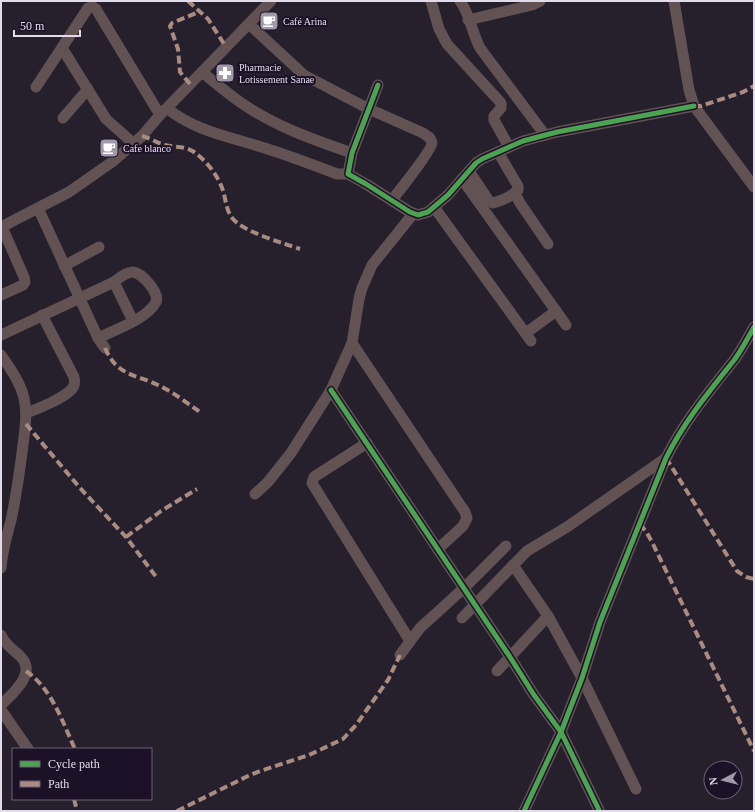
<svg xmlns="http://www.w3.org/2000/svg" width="755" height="812" viewBox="0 0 755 812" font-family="Georgia,serif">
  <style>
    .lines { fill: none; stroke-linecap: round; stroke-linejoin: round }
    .minor { stroke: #625253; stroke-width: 11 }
    .quiet { stroke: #a88b81; stroke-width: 4; stroke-dasharray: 8 4; stroke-linecap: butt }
    .cycleway-casing { stroke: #1c1127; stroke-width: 8 }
    .cycleway { stroke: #4ca352; stroke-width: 5 }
    .labels { text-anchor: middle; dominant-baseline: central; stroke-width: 4; stroke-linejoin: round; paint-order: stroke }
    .poi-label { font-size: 10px; fill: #e2dbea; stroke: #1c1127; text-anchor: start }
  </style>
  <rect width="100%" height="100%" fill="#26202c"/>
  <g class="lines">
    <g class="minor">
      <path d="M 431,1 L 439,29 L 447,44 L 501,103 L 501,108 L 494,116 L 494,120 L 509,147"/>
      <path d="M 460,1 C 470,14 472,33 480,48 L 545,135"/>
      <path d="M 674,1 L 689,90 L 694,106 L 754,187"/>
      <path d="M 468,20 L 532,5 L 540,1"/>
      <path d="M 249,24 L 304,75 L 369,109 L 423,133 L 430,138 L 432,143 C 432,150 399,191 392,200"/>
      <path d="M 62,48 L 106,119 L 133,143"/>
      <path d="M 202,72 C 214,82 227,93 240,102 C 274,126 314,140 352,153"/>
      <path d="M 378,85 L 352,153 L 348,174 L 366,184 L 410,212 L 418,215 L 428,212 L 448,195 L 476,163 L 482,159 L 523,141 L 557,132 L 694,106"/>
      <path d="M 36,87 L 88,8 L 93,7 L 96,9 L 160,115"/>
      <path d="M 168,109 C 194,130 226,136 258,146 C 285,154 311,164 337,174 L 348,174"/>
      <path d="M 63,118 L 88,89"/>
      <path d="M 469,171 L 489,201 L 493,203 C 501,201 512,196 518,190 L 518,186 L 498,152"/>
      <path d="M 462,179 L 566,325"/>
      <path d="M 515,193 L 520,203 L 548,244"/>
      <path d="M 434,207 L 531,341"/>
      <path d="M 38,208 L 98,338"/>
      <path d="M 1,227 L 69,192 L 112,162 L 142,136 L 160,115 L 271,1"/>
      <path d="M 64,266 L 99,247"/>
      <path d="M 114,282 L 133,321"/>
      <path d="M 1,295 L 23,285 L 25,282 L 24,277 L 2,227"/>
      <path d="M 526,333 L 556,311"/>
      <path d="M 1,335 L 114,282 C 119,278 126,272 133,272 C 142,273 160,293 156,302 C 147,319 115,330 98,338 L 105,348"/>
      <path d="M 352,343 L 465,512 L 467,518 L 463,526 L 438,549"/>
      <path d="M 1,355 C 10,368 20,382 24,398 C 28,416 24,435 22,453 C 19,475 16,498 11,520 C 7,536 2,551 1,568"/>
      <path d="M 331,390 L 510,657 L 534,695 L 561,732 L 599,810"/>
      <path d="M 26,413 C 38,409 64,398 72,389 C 75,385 75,381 74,377 L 42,315"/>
      <path d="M 367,443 L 314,477 L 312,483 L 410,641"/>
      <path d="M 255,494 L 268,482 L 291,453 L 331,390 L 352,343 L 359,299 L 362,288 L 372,265 L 413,214"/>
      <path d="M 513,565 L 548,616 L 582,678 L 636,789"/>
      <path d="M 462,618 L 527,551 L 567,527 L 666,458"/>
      <path d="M 1,635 C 5,645 13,649 20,656 C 38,673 12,694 1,705"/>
      <path d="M 400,655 L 420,628 L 464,588 L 506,546"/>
      <path d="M 497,671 L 548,616"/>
      <path d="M 1,710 L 28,749"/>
      <path d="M 524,811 L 561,732 L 582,678 L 600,622 L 666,458 C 685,420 709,392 735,359 C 742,349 748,338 754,327"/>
    </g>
    <g class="quiet">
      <path d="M 188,1 L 208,19 L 226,47"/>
      <path d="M 190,84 L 180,72 L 178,49 L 170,26 L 172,23 L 199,12"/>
      <path d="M 694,106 L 701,106 L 743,92 L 754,86"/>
      <path d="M 142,136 C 150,138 157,143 165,145 C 175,148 184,145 194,152 C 207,161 220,178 224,194 C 226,203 227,212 233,219 C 244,232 283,243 300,249"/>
      <path d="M 105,348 C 117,376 135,374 158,385 C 173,392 187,403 200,412"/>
      <path d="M 26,424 L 80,488 L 126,537 L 157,578"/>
      <path d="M 666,458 L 737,571 L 746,577 L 754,579"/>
      <path d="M 640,524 L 647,533 L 652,542 L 754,751"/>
      <path d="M 126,537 L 161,511 L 197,489"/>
      <path d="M 26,671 C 52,689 62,721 75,749"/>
      <path d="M 74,799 L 77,811"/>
      <path d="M 177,811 L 248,776 L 260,771 L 309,755 L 343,739 L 356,725 L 388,680 L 400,655"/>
    </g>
    <defs>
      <g id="cycleway">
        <path d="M 378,85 L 352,153 L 348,174 L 366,184 L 410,212 L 418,215 L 428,212 L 448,195 L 476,163 L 482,159 L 523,141 L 557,132 L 694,106"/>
        <path d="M 331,390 L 510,657 L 534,695 L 561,732 L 599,810"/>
        <path d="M 524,811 L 561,732 L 582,678 L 600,622 L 666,458 C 685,420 709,392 735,359 C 742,349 748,338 754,327"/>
      </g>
    </defs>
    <use href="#cycleway" class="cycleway-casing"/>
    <use href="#cycleway" class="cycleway"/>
  </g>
  <defs>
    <symbol id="cafe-square" viewBox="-11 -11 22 22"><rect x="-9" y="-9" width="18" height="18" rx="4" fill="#a09aa8" stroke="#1c1127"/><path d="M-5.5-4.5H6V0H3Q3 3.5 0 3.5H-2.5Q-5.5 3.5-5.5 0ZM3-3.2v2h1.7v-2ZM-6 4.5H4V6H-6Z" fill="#fff"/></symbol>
    <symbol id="pharmacy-square" viewBox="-11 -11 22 22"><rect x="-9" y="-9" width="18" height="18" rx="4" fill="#a09aa8" stroke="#1c1127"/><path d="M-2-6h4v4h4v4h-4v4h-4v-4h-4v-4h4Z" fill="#fff"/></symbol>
  </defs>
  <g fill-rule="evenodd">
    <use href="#cafe-square" x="258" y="10" width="22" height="22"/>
    <use href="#pharmacy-square" x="214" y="62" width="22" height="22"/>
    <use href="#cafe-square" x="98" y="137" width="22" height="22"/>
  </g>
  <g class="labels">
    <g class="poi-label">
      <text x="283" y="21">Café Arina</text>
      <text x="239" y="67">Pharmacie<tspan x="239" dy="12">Lotissement Sanae</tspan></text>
      <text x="123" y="148">Cafe blanco</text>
    </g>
  </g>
  <rect width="755" height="812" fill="none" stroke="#e2dbea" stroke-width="4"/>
  <rect x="12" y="748" width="140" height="52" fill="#1c1127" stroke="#6b6275"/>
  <rect x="20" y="761" width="20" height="6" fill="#4ca352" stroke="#6b6275"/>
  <text x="48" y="768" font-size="12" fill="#e2dbea">Cycle path</text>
  <rect x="20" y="781" width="20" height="6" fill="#a88b81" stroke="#6b6275"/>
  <text x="48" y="788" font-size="12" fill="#e2dbea">Path</text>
  <g transform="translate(723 780) rotate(263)"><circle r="19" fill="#1c1127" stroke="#6b6275"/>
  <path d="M0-3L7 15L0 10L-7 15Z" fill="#a09aa8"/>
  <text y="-6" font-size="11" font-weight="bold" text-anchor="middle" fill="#e2dbea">N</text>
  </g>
  <path d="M14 30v6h66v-6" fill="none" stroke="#e2dbea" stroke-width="2"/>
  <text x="20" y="30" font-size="12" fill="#e2dbea" stroke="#1c1127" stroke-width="3" paint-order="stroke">50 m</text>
</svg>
